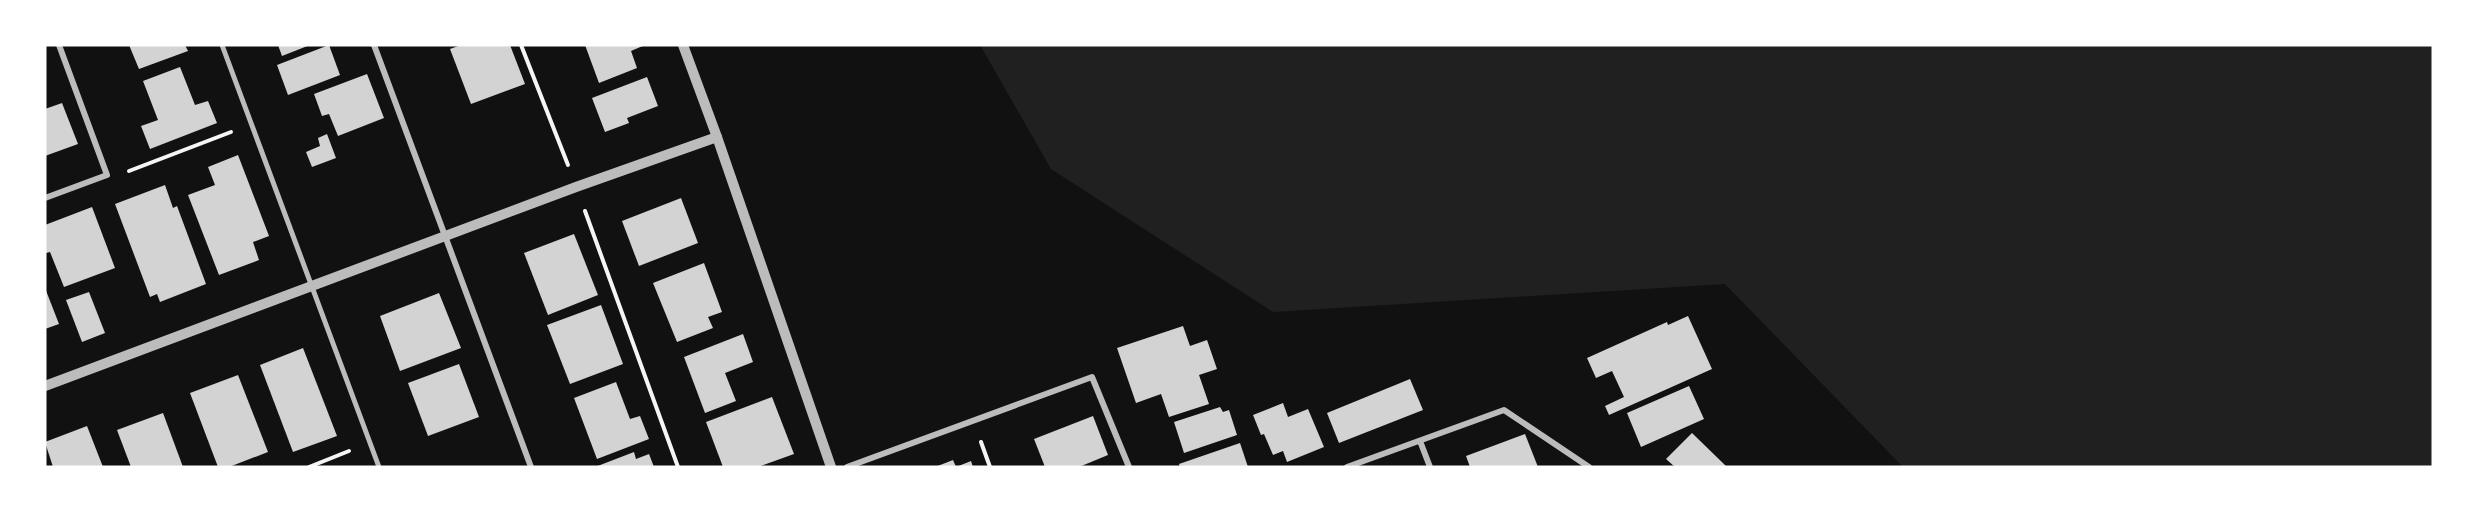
<svg xmlns="http://www.w3.org/2000/svg" width="2478" height="512" viewBox="0 0 2478 512" font-family="Commissioner,sans-serif">
  <style>
    .green { fill: #202020 }
    .building { fill: #d3d3d3 }
    .lines { fill: none; stroke-linecap: round; stroke-linejoin: round }
    .path { stroke: #f5f5f5; stroke-width: 4 }
    .pedestrian { stroke: #bcbcbc; stroke-width: 5 }
    .minor { stroke: #bcbcbc; stroke-width: 6 }
    .tertiary { stroke: #bcbcbc; stroke-width: 10 }
  </style>
  <rect width="100%" height="100%" fill="#111"/>
  <path class="green" d="M 980,45 L 2433,45 L 2433,467 L 1903,467 L 1725,284 L 1273,312 L 1051,169 Z"/>
  <g class="building">
    <path d="M 129,45 L 185,45 L 188,51 L 139,69 Z"/>
    <path d="M 278,45 L 310,45 L 282,56 Z"/>
    <path d="M 329,45 L 340,75 L 288,95 L 277,65 Z"/>
    <path d="M 461,45 L 510,45 L 525,84 L 471,104 L 450,49 Z"/>
    <path d="M 585,45 L 645,45 L 631,51 L 637,68 L 599,83 Z"/>
    <path d="M 180,67 L 195,105 L 208,101 L 217,123 L 150,149 L 141,126 L 158,120 L 143,81 Z"/>
    <path d="M 367,74 L 384,118 L 338,136 L 329,114 L 322,116 L 314,94 Z"/>
    <path d="M 647,77 L 658,106 L 627,118 L 629,123 L 605,132 L 592,98 Z"/>
    <path d="M 62,103 L 78,144 L 45,156 L 45,109 Z"/>
    <path d="M 327,134 L 336,158 L 312,167 L 306,152 L 320,146 L 318,138 Z"/>
    <path d="M 238,155 L 269,236 L 253,242 L 259,260 L 219,275 L 188,195 L 215,185 L 208,167 Z"/>
    <path d="M 165,185 L 173,208 L 177,206 L 206,284 L 160,302 L 157,294 L 150,297 L 115,204 Z"/>
    <path d="M 681,198 L 698,243 L 639,266 L 622,221 Z"/>
    <path d="M 92,207 L 115,268 L 64,287 L 50,252 L 46,253 L 45,251 L 45,225 Z"/>
    <path d="M 574,234 L 598,295 L 548,315 L 524,253 Z"/>
    <path d="M 704,263 L 722,312 L 708,317 L 713,328 L 677,342 L 653,283 Z"/>
    <path d="M 45,288 L 59,324 L 45,329 Z"/>
    <path d="M 89,292 L 105,333 L 82,342 L 66,300 Z"/>
    <path d="M 439,293 L 461,348 L 400,371 L 380,316 Z"/>
    <path d="M 601,305 L 623,364 L 570,384 L 547,325 Z"/>
    <path d="M 1688,316 L 1712,369 L 1609,415 L 1605,406 L 1624,397 L 1612,371 L 1596,378 L 1587,358 L 1667,322 L 1668,325 Z"/>
    <path d="M 1183,326 L 1190,346 L 1207,340 L 1217,369 L 1199,375 L 1209,404 L 1169,417 L 1161,394 L 1136,403 L 1117,348 Z"/>
    <path d="M 743,334 L 753,362 L 725,373 L 736,401 L 705,413 L 684,357 Z"/>
    <path d="M 303,348 L 337,436 L 293,452 L 260,365 Z"/>
    <path d="M 459,364 L 479,417 L 428,436 L 408,383 Z"/>
    <path d="M 238,375 L 268,452 L 229,467 L 218,467 L 190,393 Z"/>
    <path d="M 1410,379 L 1423,410 L 1339,443 L 1327,413 Z"/>
    <path d="M 616,382 L 630,419 L 640,416 L 649,439 L 597,459 L 574,398 Z"/>
    <path d="M 1689,386 L 1704,419 L 1641,447 L 1627,413 Z"/>
    <path d="M 772,397 L 794,454 L 758,467 L 723,467 L 706,422 Z"/>
    <path d="M 1283,403 L 1288,417 L 1308,409 L 1324,447 L 1287,462 L 1283,451 L 1273,455 L 1264,434 L 1261,435 L 1253,415 Z"/>
    <path d="M 1220,407 L 1223,412 L 1229,410 L 1237,435 L 1184,453 L 1174,422 Z"/>
    <path d="M 163,413 L 183,467 L 131,467 L 117,430 Z"/>
    <path d="M 1093,416 L 1108,455 L 1079,467 L 1045,467 L 1034,439 Z"/>
    <path d="M 87,426 L 103,467 L 53,467 L 45,442 Z"/>
    <path d="M 1692,433 L 1727,467 L 1675,467 L 1666,459 Z"/>
    <path d="M 1525,434 L 1538,467 L 1470,467 L 1466,456 Z"/>
    <path d="M 1240,443 L 1248,467 L 1180,467 L 1179,464 Z"/>
    <path d="M 634,452 L 636,459 L 649,454 L 654,467 L 595,467 Z"/>
    <path d="M 953,460 L 956,467 L 971,461 L 973,467 L 935,467 Z"/>
  </g>
  <g class="lines">
    <g class="path">
      <path d="M 521,45 L 568,165"/>
      <path d="M 129,171 L 231,132"/>
      <path d="M 585,211 L 678,467"/>
      <path d="M 981,442 L 990,467"/>
      <path d="M 309,467 L 349,451"/>
    </g>
    <path class="pedestrian" d="M 222,45 L 379,467"/>
    <g class="minor">
      <path d="M 374,45 L 531,467"/>
      <path d="M 45,198 L 107,175 L 59,45"/>
      <path d="M 1420,441 L 1430,467"/>
      <path d="M 847,467 L 1092,377 L 1129,467"/>
      <path d="M 1347,467 L 1504,410 L 1589,467"/>
    </g>
    <g class="tertiary">
      <path d="M 683,45 L 717,137 L 831,467"/>
      <path d="M 45,386 L 576,187 L 717,137"/>
    </g>
  </g>
  <rect width="2478" height="512" fill="none" stroke="#ffffff" stroke-width="93"/>
</svg>
